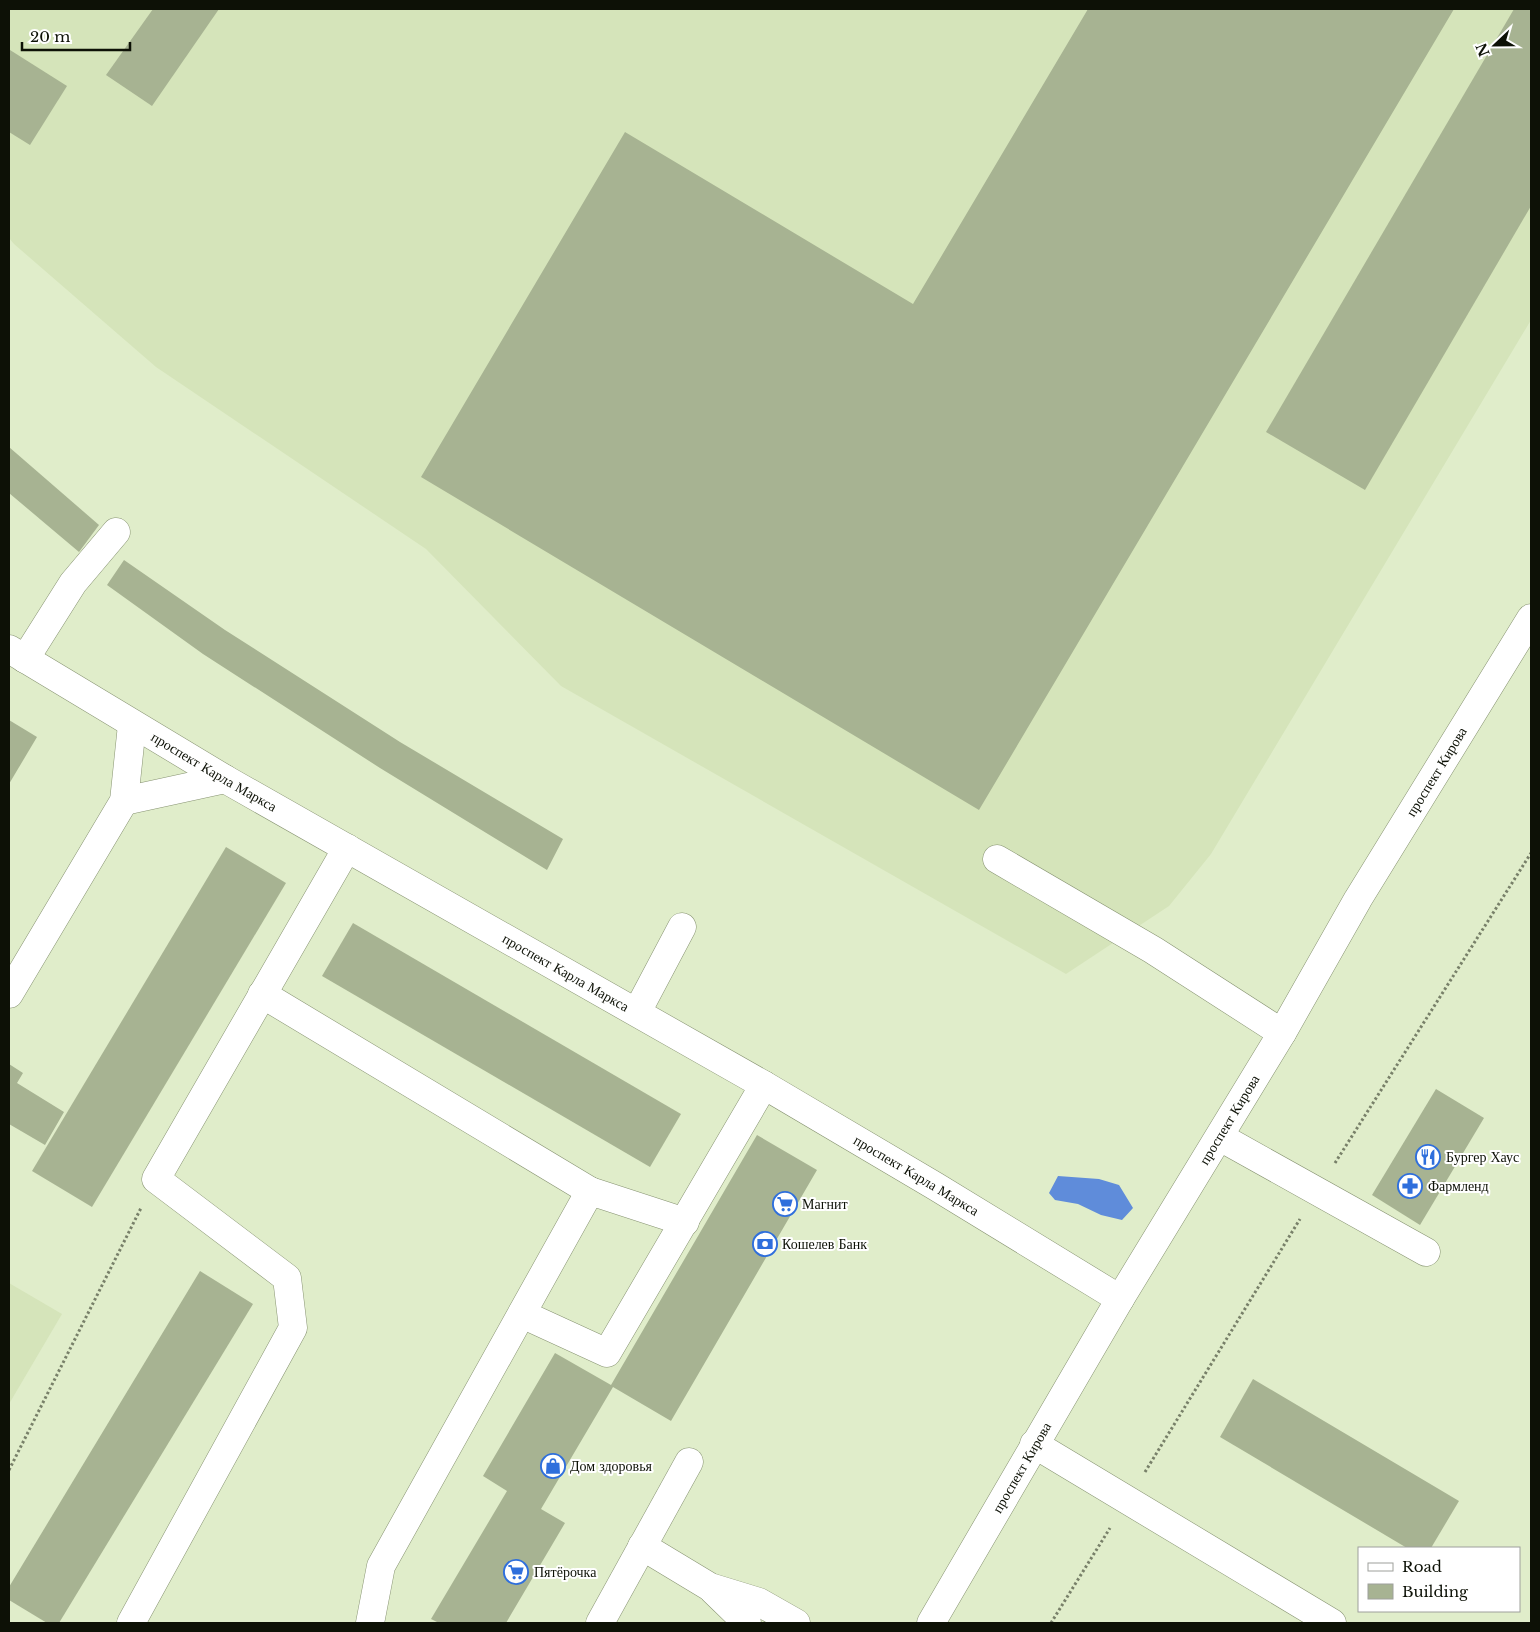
<svg xmlns="http://www.w3.org/2000/svg" width="1540" height="1632" viewBox="0 0 1540 1632" font-family="'Libre Baskerville',serif">
  <style>
    .built { fill: #d5e4ba }
    .water { fill: #5f8cda }
    .building { fill: #a7b392 }
    .lines { fill: none; stroke-linecap: round; stroke-linejoin: round }
    .minor-casing { stroke: #879372; stroke-width: 29 }
    .major-casing { stroke: #879372; stroke-width: 29 }
    .path { stroke: #788069; stroke-width: 3; stroke-dasharray: 2.5 2.5; stroke-linecap: butt }
    .minor { stroke: #fff; stroke-width: 28 }
    .major { stroke: #fff; stroke-width: 28 }
    .labels { text-anchor: middle; dominant-baseline: central; stroke-width: 4; stroke-linejoin: round; paint-order: stroke }
    .street-label { font-size: 14px; fill: #0d1106; stroke: #fff }
    .poi-label { font-size: 14px; fill: #0d1106; stroke: #fff; text-anchor: start }
  </style>
  <rect width="100%" height="100%" fill="#e0edca"/>
  <g class="built">
    <path d="M 9,9 L 1531,9 L 1531,320 L 1211,854 L 1169,906 L 1066,974 L 561,686 L 426,549 L 156,367 L 14,244 L 9,238 Z"/>
    <path d="M 9,1283 L 62,1314 L 9,1404 Z"/>
  </g>
  <path class="water" d="M 1058,1176 L 1099,1179 L 1119,1185 L 1133,1208 L 1122,1220 L 1101,1215 L 1078,1204 L 1055,1200 L 1049,1193 Z"/>
  <g class="building">
    <path d="M 153,9 L 219,9 L 152,106 L 106,75 Z"/>
    <path d="M 1088,9 L 1454,9 L 979,810 L 421,477 L 625,132 L 913,304 Z"/>
    <path d="M 1514,9 L 1531,9 L 1531,206 L 1365,490 L 1266,432 Z"/>
    <path d="M 10,50 L 67,86 L 30,145 L 9,132 Z"/>
    <path d="M 9,447 L 99,525 L 79,552 L 9,493 Z"/>
    <path d="M 124,560 L 225,630 L 400,742 L 563,839 L 547,870 L 380,768 L 203,654 L 107,585 Z"/>
    <path d="M 9,720 L 37,737 L 9,784 Z"/>
    <path d="M 226,847 L 286,883 L 92,1207 L 32,1171 Z"/>
    <path d="M 353,923 L 681,1114 L 650,1167 L 322,976 Z"/>
    <path d="M 9,1064 L 23,1073 L 17,1083 L 64,1112 L 45,1145 L 9,1124 Z"/>
    <path d="M 1436,1089 L 1484,1118 L 1420,1225 L 1372,1195 Z"/>
    <path d="M 757,1135 L 817,1170 L 671,1421 L 613,1387 L 541,1509 L 565,1523 L 506,1623 L 439,1623 L 431,1619 L 507,1491 L 483,1476 L 555,1353 L 611,1385 Z"/>
    <path d="M 200,1271 L 253,1304 L 59,1623 L 47,1623 L 9,1600 L 9,1587 Z"/>
    <path d="M 1253,1379 L 1459,1501 L 1431,1548 L 1407,1548 L 1220,1437 Z"/>
  </g>
  <g class="lines">
    <defs>
      <g id="minor">
        <path id="s1" d="M 9,649 L 225,779 L 764,1085 L 935,1186 L 1120,1299"/>
        <path d="M 25,659 L 73,583 L 116,532"/>
        <path d="M 124,801 L 225,779"/>
        <path d="M 997,859 L 1153,950 L 1282,1033"/>
        <path d="M 9,994 L 124,801 L 132,725"/>
        <path d="M 262,994 L 590,1191"/>
        <path d="M 637,1012 L 682,927"/>
        <path d="M 1220,1137 L 1426,1252"/>
        <path d="M 522,1314 L 607,1353 L 764,1085"/>
        <path d="M 1034,1444 L 1332,1623"/>
        <path d="M 642,1546 L 710,1587 L 759,1602 L 796,1623"/>
        <path d="M 713,1590 L 747,1623"/>
        <path d="M 131,1623 L 293,1328 L 287,1278 L 156,1179 L 347,848"/>
        <path d="M 370,1623 L 381,1566 L 590,1191 L 685,1222"/>
        <path d="M 600,1623 L 689,1462"/>
      </g>
      <g id="major">
        <path id="s2" d="M 931,1623 L 1120,1299 L 1282,1033 L 1358,899 L 1531,618"/>
      </g>
    </defs>
    <use href="#minor" class="minor-casing"/>
    <use href="#major" class="major-casing"/>
    <g class="path">
      <path d="M 1335,1163 L 1531,853"/>
      <path d="M 9,1470 L 141,1208"/>
      <path d="M 1145,1472 L 1300,1219"/>
      <path d="M 1051,1623 L 1110,1528"/>
    </g>
    <use href="#minor" class="minor"/>
    <use href="#major" class="major"/>
  </g>
  <defs>
    <symbol id="restaurant-ring" viewBox="-11 -11 22 22"><circle r="9.5" fill="#fff" stroke="#2f6fdc" stroke-width="1.5"/><path d="M-5-6h1v4h1v-4h1v4h1v-4h1v5L-1.5 .5V6h-2V.5L-5-1ZM5-6V6H3V1.5H1.5Q1.5-4 5-6Z" fill="#2f6fdc"/></symbol>
    <symbol id="pharmacy-ring" viewBox="-11 -11 22 22"><circle r="9.5" fill="#fff" stroke="#2f6fdc" stroke-width="1.5"/><path d="M-2-6h4v4h4v4h-4v4h-4v-4h-4v-4h4Z" fill="#2f6fdc"/></symbol>
    <symbol id="supermarket-ring" viewBox="-11 -11 22 22"><circle r="9.5" fill="#fff" stroke="#2f6fdc" stroke-width="1.5"/><path d="M-6-5.5h2.5l.6 2H6L4.5 2H-2.5L-4.4-4H-6ZM-1.5 3.2a1.3 1.3 0 1 0 .1 0ZM3 3.2a1.3 1.3 0 1 0 .1 0Z" fill="#2f6fdc"/></symbol>
    <symbol id="bank-ring" viewBox="-11 -11 22 22"><circle r="9.5" fill="#fff" stroke="#2f6fdc" stroke-width="1.5"/><path d="M-6-4H6V4H-6ZM0-2.3a2.3 2.3 0 1 0 0 4.6a2.3 2.3 0 1 0 0-4.6Z" fill="#2f6fdc"/></symbol>
    <symbol id="shop-ring" viewBox="-11 -11 22 22"><circle r="9.5" fill="#fff" stroke="#2f6fdc" stroke-width="1.5"/><path d="M-5-2.5h2.3a2.7 3.5 0 0 1 5.4 0H5L5.5 6h-11ZM-1.5-2.5h3a1.5 2.3 0 0 0-3 0Z" fill="#2f6fdc"/></symbol>
  </defs>
  <g fill-rule="evenodd">
    <use href="#restaurant-ring" x="1414" y="1143" width="28" height="28"/>
    <use href="#pharmacy-ring" x="1396" y="1172" width="28" height="28"/>
    <use href="#supermarket-ring" x="771" y="1190" width="28" height="28"/>
    <use href="#bank-ring" x="751" y="1230" width="28" height="28"/>
    <use href="#shop-ring" x="539" y="1452" width="28" height="28"/>
    <use href="#supermarket-ring" x="502" y="1558" width="28" height="28"/>
  </g>
  <g class="labels">
    <g class="street-label">
      <text stroke="none"><textPath href="#s1" startOffset="239">проспект Карла Маркса</textPath></text>
      <text stroke="none"><textPath href="#s2" startOffset="990">проспект Кирова</textPath></text>
      <text stroke="none"><textPath href="#s1" startOffset="644">проспект Карла Маркса</textPath></text>
      <text stroke="none"><textPath href="#s2" startOffset="585">проспект Кирова</textPath></text>
      <text stroke="none"><textPath href="#s1" startOffset="1049">проспект Карла Маркса</textPath></text>
      <text stroke="none"><textPath href="#s2" startOffset="180">проспект Кирова</textPath></text>
    </g>
    <g class="poi-label">
      <text x="1446" y="1157">Бургер Хаус</text>
      <text x="1428" y="1186">Фармленд</text>
      <text x="802" y="1204">Магнит</text>
      <text x="782" y="1244">Кошелев Банк</text>
      <text x="570" y="1466">Дом здоровья</text>
      <text x="534" y="1572">Пятёрочка</text>
    </g>
  </g>
  <rect width="1540" height="1632" fill="none" stroke="#0d1106" stroke-width="20"/>
  <rect x="1358" y="1547" width="162" height="65" fill="#ffffff" stroke="#9ea09b"/>
  <rect x="1368" y="1563" width="25" height="8" fill="#ffffff" stroke="#9ea09b"/>
  <text x="1402" y="1572" font-size="15" fill="#0d1106">Road</text>
  <rect x="1368" y="1584" width="25" height="15" fill="#a7b392" stroke="#9ea09b"/>
  <text x="1402" y="1597" font-size="15" fill="#0d1106">Building</text>
  <g transform="translate(1495 45) rotate(248)" stroke="#ffffff" stroke-width="4" paint-order="stroke">
  <path d="M0-4L9 19L0 12L-9 19Z" fill="#0d1106"/>
  <text y="-8" font-size="14" font-weight="bold" text-anchor="middle" fill="#0d1106">N</text>
  </g>
  <path d="M22 42v8h108v-8" fill="none" stroke="#0d1106" stroke-width="2.5"/>
  <text x="30" y="42" font-size="15" fill="#0d1106" stroke="#ffffff" stroke-width="4" paint-order="stroke">20 m</text>
</svg>
